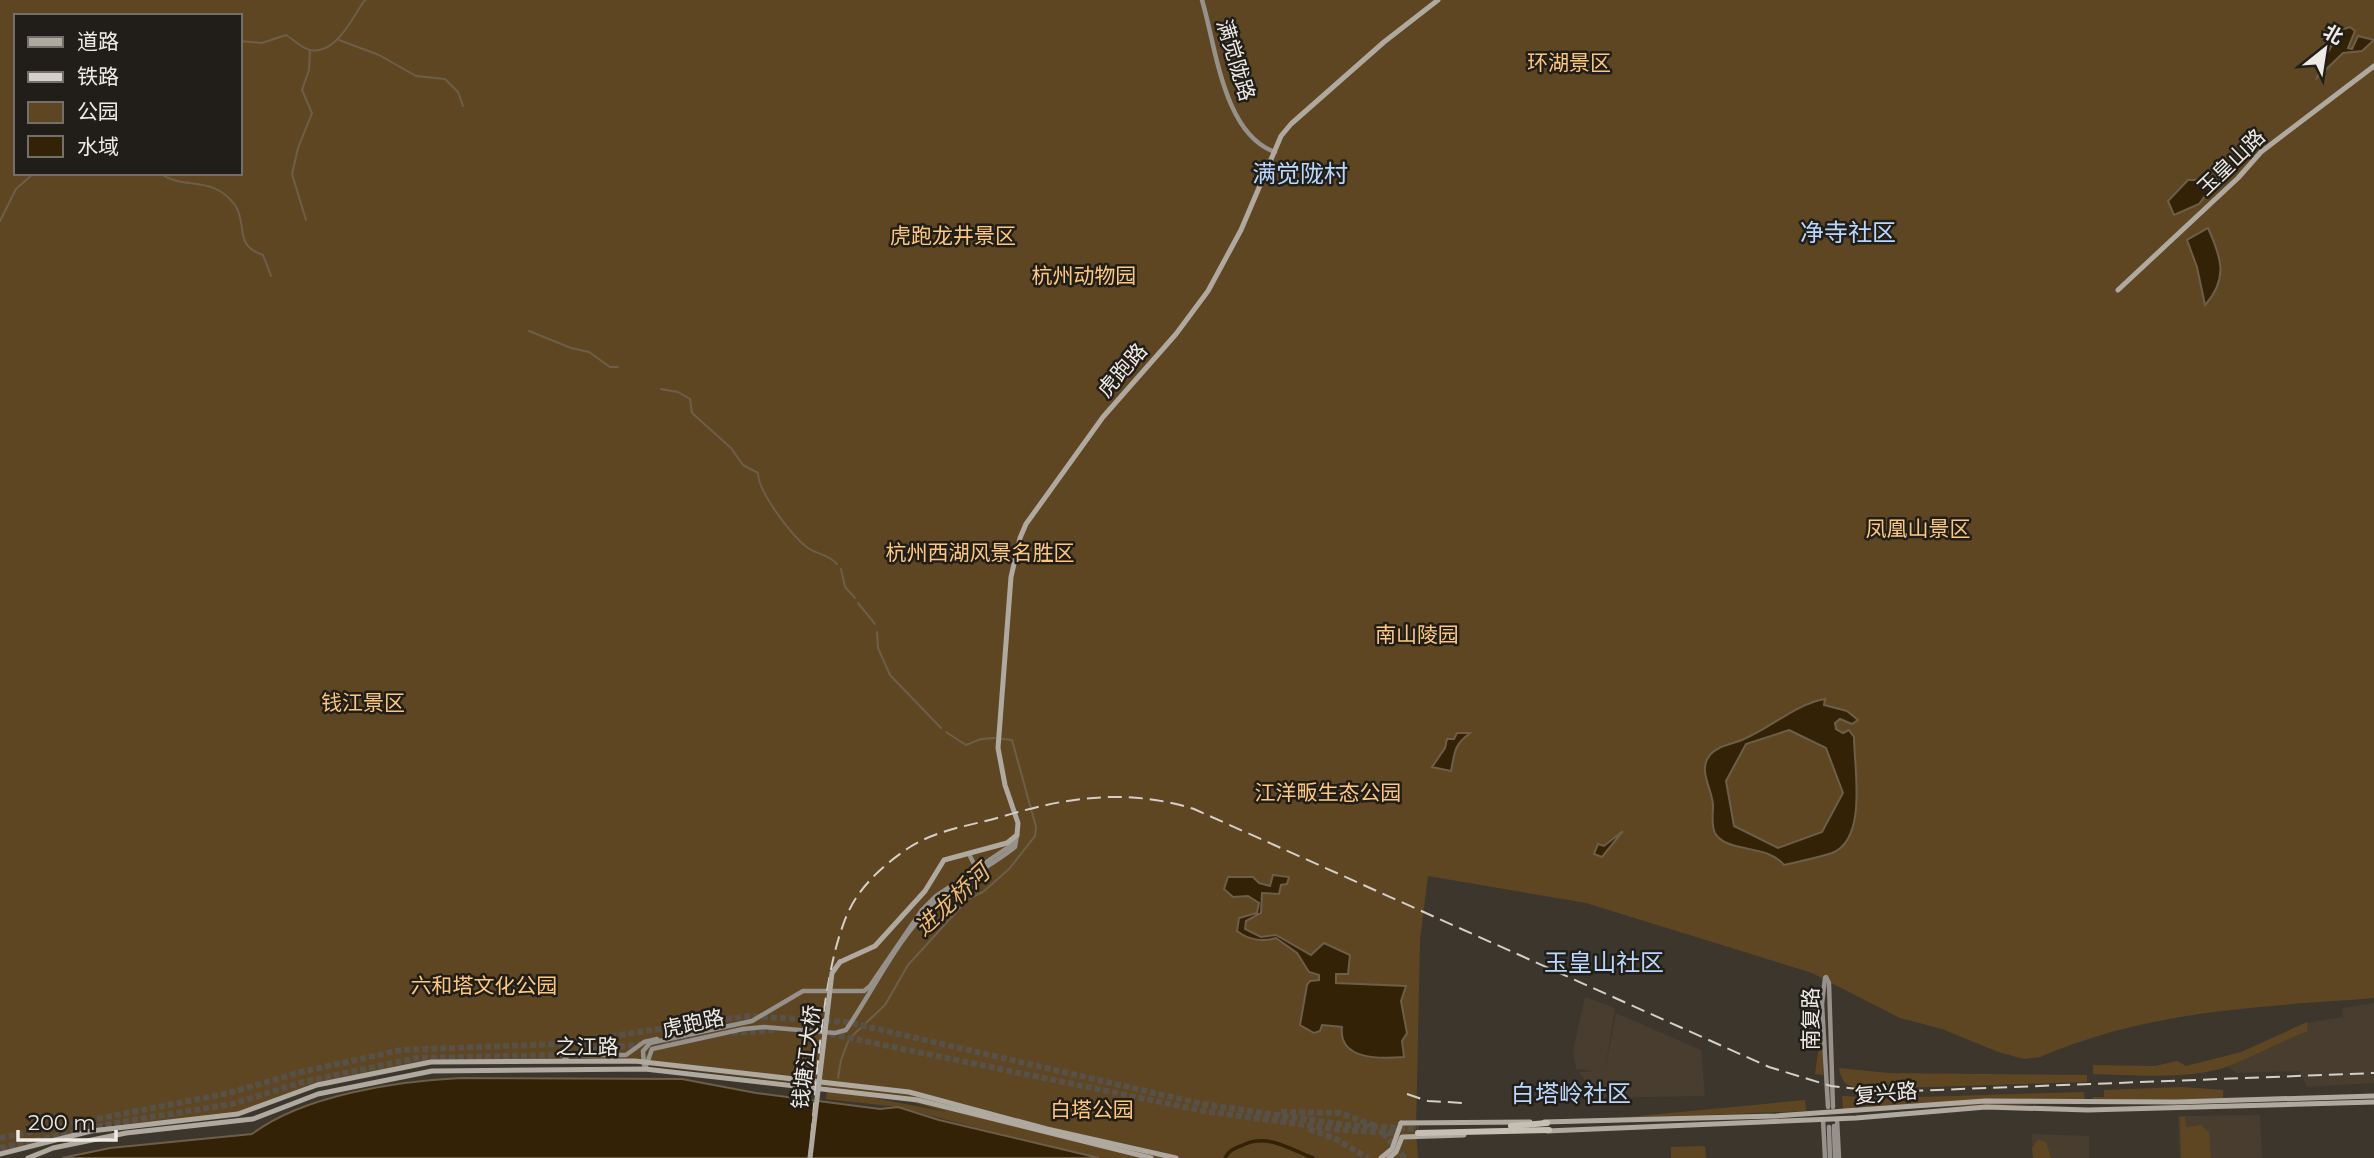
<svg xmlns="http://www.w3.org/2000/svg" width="2374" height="1158" viewBox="0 0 2374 1158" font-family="Montserrat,'Noto Sans SC',sans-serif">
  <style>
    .built { fill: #483d2f }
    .green { fill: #5e4623; fill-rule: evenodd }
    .water { fill: #342206; stroke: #6c5e49; stroke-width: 2; fill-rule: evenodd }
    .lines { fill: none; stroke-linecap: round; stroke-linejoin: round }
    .stream { stroke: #6c5e49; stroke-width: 2 }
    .canal { stroke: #342206; stroke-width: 3.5 }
    .highway-tunnel { stroke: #585148; stroke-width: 6; stroke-dasharray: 6 3; stroke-linecap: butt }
    .secondary { stroke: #96918a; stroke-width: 4.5 }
    .primary { stroke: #b0a9a0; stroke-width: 5 }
    .highway { stroke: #c7bfb4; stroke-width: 6 }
    .rail { stroke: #d4cfc9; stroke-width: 2; stroke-dasharray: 14 7; stroke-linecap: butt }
    .primary-bridge { stroke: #b0a9a0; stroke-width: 5 }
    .labels { text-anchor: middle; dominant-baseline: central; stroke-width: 5; stroke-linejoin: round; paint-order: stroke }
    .street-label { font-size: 21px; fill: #eeeae4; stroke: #211e1a }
    .park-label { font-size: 21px; fill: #fec87c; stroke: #211e1a }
    .water-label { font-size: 23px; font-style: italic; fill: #f0ba6f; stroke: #211e1a }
    .quarter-label { font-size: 24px; fill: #bad7fc; stroke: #211e1a }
  </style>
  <rect width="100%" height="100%" fill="#3d362d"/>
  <g class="built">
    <path d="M 1585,997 L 1615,1008 L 1605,1071 L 1616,1013 L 1701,1050 L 1705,1096 L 1598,1098 L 1579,1072 L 1594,1071 L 1576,1069 L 1573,1050 Z"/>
    <path d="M 2374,1003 L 2374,1083 L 2307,1087 L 2299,1071 L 2237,1073 L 2227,1067 L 2271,1045 L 2308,1031 L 2307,1023 L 2343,1017 L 2342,1008 Z"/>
    <path d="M 2260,1115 L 2262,1158 L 2180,1158 L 2178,1116 Z"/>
    <path d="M 2032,1134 L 2089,1136 L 2089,1158 L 2033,1158 Z"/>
  </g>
  <g class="green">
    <path d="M 0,0 L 2374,0 L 2374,998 C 2257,1007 2150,1010 2040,1057 L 2024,1059 L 1998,1052 L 1942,1029 L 1900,1018 L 1812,973 L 1586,903 L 1428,876 L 1420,939 L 1416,1131 L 1418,1158 L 1093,1158 L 898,1107 L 826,1099 L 827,1089 L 947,1112 L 905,1100 L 837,1088 L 569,1056 L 563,1061 L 431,1062 L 317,1085 L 238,1114 L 101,1126 L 0,1152 ZM 16,16 L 240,16 L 240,173 L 16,173 Z"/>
    <path d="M 1811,1003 L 1822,1007 L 1823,1075 L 1815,1074 L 1819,1046 L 1817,1027 L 1812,1027 L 1813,1040 L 1807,1039 L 1806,1004 Z"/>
    <path d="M 2307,1022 L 2308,1031 C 2281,1041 2256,1056 2229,1066 C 2193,1080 2132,1075 2093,1074 L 2093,1065 L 2155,1066 L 2177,1061 L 2186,1066 L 2241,1052 Z"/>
    <path d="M 1839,1068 L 1889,1073 L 2087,1075 L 2087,1082 L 1867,1089 C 1850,1087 1842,1086 1839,1068 Z"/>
    <path d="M 2182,1087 L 2223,1090 L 2223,1098 L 2092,1103 L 2093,1097 L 2104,1097 L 2104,1090 Z"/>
    <path d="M 2084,1092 L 2085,1103 L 1843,1109 L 1842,1096 L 1886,1098 Z"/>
    <path d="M 1805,1100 L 1806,1111 L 1607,1119 Z"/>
    <path d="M 2180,1117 L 2185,1117 L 2186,1127 L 2201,1125 L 2209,1132 L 2211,1158 L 2181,1158 Z"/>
    <path d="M 2038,1140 L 2046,1142 L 2051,1158 L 2033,1158 L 2032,1148 Z"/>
    <path d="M 1705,1146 L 1706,1158 L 1671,1158 L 1671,1147 Z"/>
  </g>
  <g class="water">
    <path d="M 2350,27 L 2355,31 L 2348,48 L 2352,49 L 2358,36 L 2374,40 L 2362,51 L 2343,53 L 2317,78 C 2321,60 2333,45 2341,30 Z"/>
    <path d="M 2188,180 L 2203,180 L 2213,185 L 2199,204 L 2174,215 L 2168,201 Z"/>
    <path d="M 2208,228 C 2221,257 2229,278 2205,305 L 2197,267 L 2187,240 Z"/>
    <path d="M 1825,699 L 1824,705 L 1847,711 L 1858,720 L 1852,724 L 1840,719 L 1835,723 L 1836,729 L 1843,733 L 1849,730 L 1854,737 C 1854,767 1868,839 1832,853 C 1817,858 1800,861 1784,865 C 1768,844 1726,853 1715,833 C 1711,825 1713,814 1713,806 C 1713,790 1697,770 1710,755 C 1718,745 1734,744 1744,739 C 1772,727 1796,704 1825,699 ZM 1789,730 L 1826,748 L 1843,793 L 1822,832 L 1778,848 L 1734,826 L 1726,781 L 1746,744 Z"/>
    <path d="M 1457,733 L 1470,733 C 1453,746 1455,752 1451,771 L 1432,767 L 1445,748 L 1447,739 L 1454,739 Z"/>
    <path d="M 1623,831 L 1602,857 L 1594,854 L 1598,844 L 1604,846 Z"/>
    <path d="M 1273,875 L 1289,877 L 1287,884 L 1281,885 L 1279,894 L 1262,893 L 1261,913 L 1246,921 L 1245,929 L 1261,937 L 1276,935 L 1311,955 L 1324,943 L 1350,955 L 1348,974 L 1336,974 L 1336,983 L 1406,986 L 1401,1001 L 1407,1033 L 1402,1041 L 1404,1057 C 1380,1059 1338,1060 1342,1027 L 1322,1025 L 1320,1031 L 1314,1033 L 1300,1025 L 1307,985 L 1310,981 L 1319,980 L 1319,975 L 1309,972 L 1297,953 L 1276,938 C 1263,942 1248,940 1237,931 L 1239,918 L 1257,913 L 1259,903 L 1248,896 L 1233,897 L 1224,889 L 1228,877 L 1253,877 L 1259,883 L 1270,886 Z"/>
    <path d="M 461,1078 L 682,1079 L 756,1093 L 880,1109 L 898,1107 L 939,1120 L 1099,1158 L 62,1158 L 110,1148 L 252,1134 C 304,1095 397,1081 461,1078 Z"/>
  </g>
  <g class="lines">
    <g class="stream">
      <path d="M 339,40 L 379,55 L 416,76 L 445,79 L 458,92 L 463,106"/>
      <path d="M 240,41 L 262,43 L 286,35 C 293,39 301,48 310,50 C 337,55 352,17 365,0"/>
      <path d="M 160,173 C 183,191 212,174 235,205 C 248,224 233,245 263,255 L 271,276"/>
      <path d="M 306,220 L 292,174 L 298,148 L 312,113 L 302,90 L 309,70 L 310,50"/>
      <path d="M 0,221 L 16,189 L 34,173"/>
      <path d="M 529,331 L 571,348 L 589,352 L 610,367 L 618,367"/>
      <path d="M 661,389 L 678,392 L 690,399 L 692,413 L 731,448 L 743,465 L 758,473 C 758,492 792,536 808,548 C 818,555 828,554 837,564"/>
      <path d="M 841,569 L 845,587 L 855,598"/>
      <path d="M 858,603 L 875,624"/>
      <path d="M 877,632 L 878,648 L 890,675 L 941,728"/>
      <path d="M 946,732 L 966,745 L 981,739 L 995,738"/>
      <path d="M 838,1078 L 841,1060 L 849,1039 L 885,1005 L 908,965 L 968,899 L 983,892 L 1009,869 L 1035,836 L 1036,827 L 1012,740 L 1002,739"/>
    </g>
    <path class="canal" d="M 1225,1158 C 1229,1150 1235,1148 1243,1145 C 1268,1133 1289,1149 1313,1158"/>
    <g class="highway-tunnel">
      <path d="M 732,1033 L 777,1030"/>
      <path d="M 830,1034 L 1204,1111 L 1342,1130 L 1394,1133"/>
      <path d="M 663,1042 L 697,1037"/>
      <path d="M 1281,1112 L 1340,1113 L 1376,1126"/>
      <path d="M 1309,1129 L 1336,1139 L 1368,1158"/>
      <path d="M 1383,1133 L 1405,1158"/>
      <path d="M 0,1138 L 229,1093 L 301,1072 L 401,1050 L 558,1044 L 748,1016 L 847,1022 L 1202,1104 L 1346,1125 L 1418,1129"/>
      <path d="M 0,1148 L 115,1123 L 232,1104 L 303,1082 L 417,1058 L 556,1055 L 641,1044"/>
    </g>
    <g class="secondary">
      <path d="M 1202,0 C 1216,46 1223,134 1275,152"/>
      <path d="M 969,854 L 978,872"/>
      <path d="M 1826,977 L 1829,983 L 1833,1107"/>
      <path d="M 1825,978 L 1822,1004 L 1828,1107"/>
      <path d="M 563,1061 L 569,1055 L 626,1055 L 644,1042 L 657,1039"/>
      <path d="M 644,1065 L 643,1051 L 650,1043 L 752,1021 L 803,991 L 864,991 L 870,986 L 922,910 L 936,896 L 1010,846 L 1017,836"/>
      <path d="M 645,1069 L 652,1049 L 743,1029 L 764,1027 L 835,1033 L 846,1030 C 875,988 898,936 936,902 C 960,881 990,867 1015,847 L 1017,835"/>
      <path d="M 1823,1119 L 1825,1158"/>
      <path d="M 1837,1119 L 1839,1158"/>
      <path d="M 1834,1126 L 1835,1158"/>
      <path d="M 1829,1127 L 1830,1158"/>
    </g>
    <g class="primary">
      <path d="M 2118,290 L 2238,178 L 2261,152 L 2374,66"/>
      <path d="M 840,962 L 875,946 L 925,891 L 944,860 L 1007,843 L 1017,835 L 1018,823 L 1005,785 L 998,748 L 1011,577 L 1020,538 L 1026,524 L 1103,417 L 1176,334 L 1208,291 L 1241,230 L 1281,136 L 1291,124 L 1384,42 L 1438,0"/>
      <path d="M 1544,1122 L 1776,1116 L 1985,1101 L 2176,1102 L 2374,1096"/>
      <path d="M 1401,1123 L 1530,1122"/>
      <path d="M 1547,1131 L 1856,1118 L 1986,1107 L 2088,1110 L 2374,1102"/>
      <path d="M 0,1154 L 91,1131 L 238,1114 L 317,1085 L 431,1062 L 635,1061 L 909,1092 L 1047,1129 L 1176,1158"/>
      <path d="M 28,1158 L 53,1148 L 126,1133 L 253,1119 L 318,1094 L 432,1071 L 645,1069 L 918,1100 L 1151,1158"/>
      <path d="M 1381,1158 L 1392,1149 L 1401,1123"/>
      <path d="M 1389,1158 L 1396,1152 L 1402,1137 L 1464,1135"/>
    </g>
    <g class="highway">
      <path d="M 1511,1126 L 1547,1123"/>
      <path d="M 1418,1133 L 1549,1130"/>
    </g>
    <g class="rail">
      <path d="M 1407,1094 L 1428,1101 L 1464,1103"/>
      <path d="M 809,1158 C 817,1091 821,951 856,898 C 869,878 890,860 910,847 C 939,829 969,826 1001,817 C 1066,797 1127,788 1194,809 L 1769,1067 L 1831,1086 L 1884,1092 L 2374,1073"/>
    </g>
    <path class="primary-bridge" d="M 810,1158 L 832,973 L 840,962"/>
  </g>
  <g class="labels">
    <g class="street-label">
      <text transform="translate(1236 60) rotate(73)">满觉陇路</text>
      <text transform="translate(2231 162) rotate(-44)">玉皇山路</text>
      <text transform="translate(1122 370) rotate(-49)">虎跑路</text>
      <text transform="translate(1810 1019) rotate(-90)">南复路</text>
      <text transform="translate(693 1023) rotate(-12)">虎跑路</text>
      <text x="587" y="1046">之江路</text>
      <text transform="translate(806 1057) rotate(-83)">钱塘江大桥</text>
      <text transform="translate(1886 1093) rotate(-5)">复兴路</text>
    </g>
    <g class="park-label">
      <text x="1569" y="62">环湖景区</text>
      <text x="953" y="235">虎跑龙井景区</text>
      <text x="1084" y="275">杭州动物园</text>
      <text x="1918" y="528">凤凰山景区</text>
      <text x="980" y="552">杭州西湖风景名胜区</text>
      <text x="1417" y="634">南山陵园</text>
      <text x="363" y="702">钱江景区</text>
      <text x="1328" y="792">江洋畈生态公园</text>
      <text x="484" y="985">六和塔文化公园</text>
      <text x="1092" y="1109">白塔公园</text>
    </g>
    <g class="water-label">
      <text transform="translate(952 900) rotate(-43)">进龙桥河</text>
    </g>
    <g class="quarter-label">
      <text x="1300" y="173">满觉陇村</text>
      <text x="1848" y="232">净寺社区</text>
      <text x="1604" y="962">玉皇山社区</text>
      <text x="1571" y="1093">白塔岭社区</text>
    </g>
  </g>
  <rect x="14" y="14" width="228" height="161" fill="#211e1a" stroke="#73706b" stroke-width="2"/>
  <rect x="28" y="37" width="35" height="10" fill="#b0a9a0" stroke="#73706b" stroke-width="2"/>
  <text x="77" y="49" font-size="21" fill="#eeeae4">道路</text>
  <rect x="28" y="72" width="35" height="10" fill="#d4cfc9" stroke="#73706b" stroke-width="2"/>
  <text x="77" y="84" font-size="21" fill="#eeeae4">铁路</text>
  <rect x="28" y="102" width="35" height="21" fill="#5e4623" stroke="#73706b" stroke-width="2"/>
  <text x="77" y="119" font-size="21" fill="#eeeae4">公园</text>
  <rect x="28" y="136" width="35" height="21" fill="#342206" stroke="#73706b" stroke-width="2"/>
  <text x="77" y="154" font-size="21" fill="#eeeae4">水域</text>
  <g transform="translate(2325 49) rotate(30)" stroke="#211e1a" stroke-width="5" paint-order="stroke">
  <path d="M0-5L12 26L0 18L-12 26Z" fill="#eeeae4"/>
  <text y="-10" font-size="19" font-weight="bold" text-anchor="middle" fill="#eeeae4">北</text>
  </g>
  <path d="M18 1130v10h98v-10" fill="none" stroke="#eeeae4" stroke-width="3.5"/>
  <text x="28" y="1130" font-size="21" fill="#eeeae4" stroke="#211e1a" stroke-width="5" paint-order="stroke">200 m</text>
</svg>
